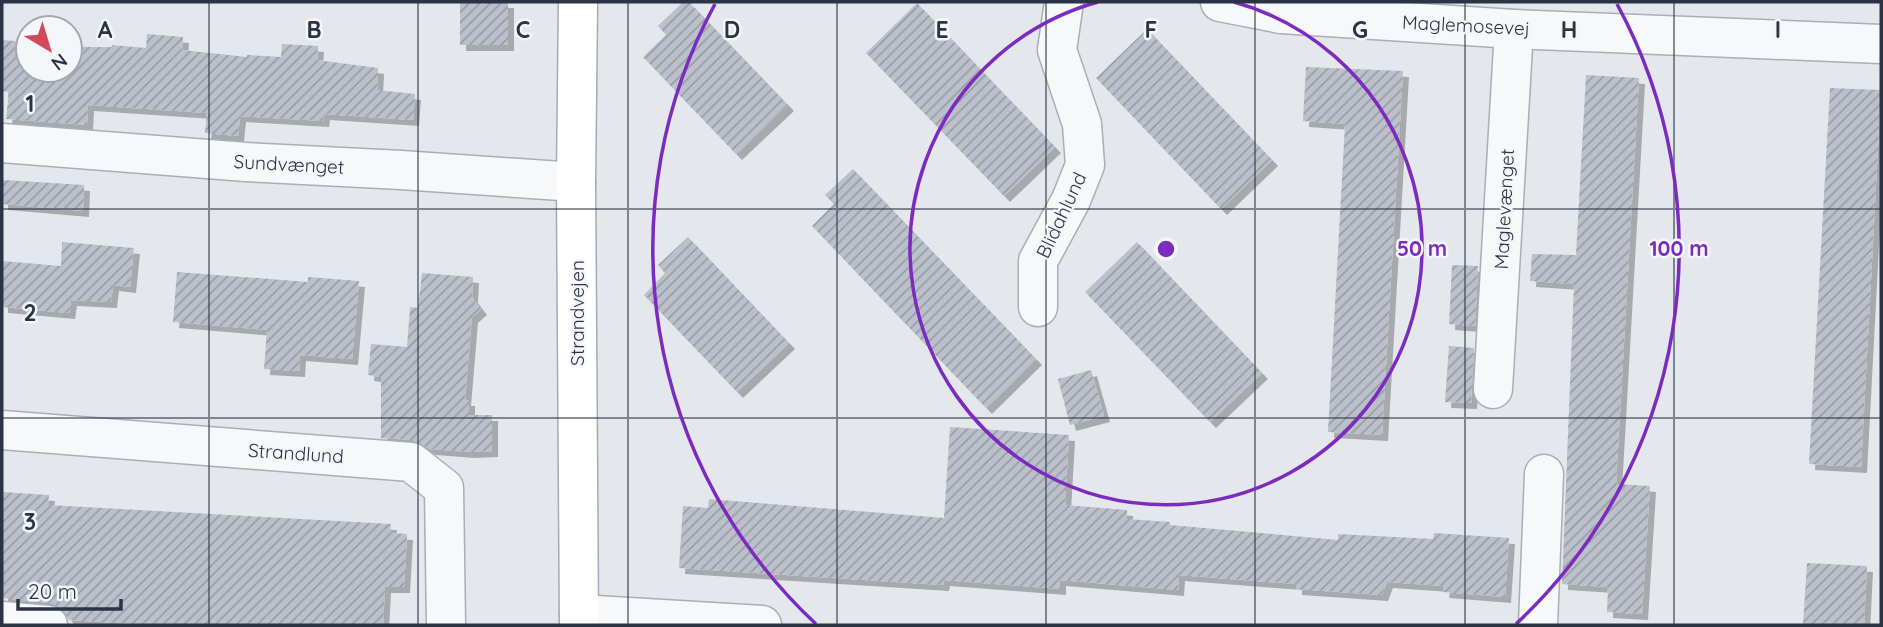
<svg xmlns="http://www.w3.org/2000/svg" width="1883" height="627" viewBox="0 0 1883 627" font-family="Quicksand,sans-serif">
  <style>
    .building { fill: url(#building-hatch); filter: url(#shadow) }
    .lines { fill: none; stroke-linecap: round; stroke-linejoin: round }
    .minor-casing { stroke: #a9aeb7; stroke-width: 41 }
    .major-casing { stroke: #a3abb8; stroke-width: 41 }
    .minor { stroke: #f7f8fa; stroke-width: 38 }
    .major { stroke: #fff; stroke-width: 38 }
    .grid { fill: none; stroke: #2b3445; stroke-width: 2; stroke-opacity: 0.55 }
    .ring { fill: none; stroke: #7b2cbf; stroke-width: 3.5 }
    .labels { text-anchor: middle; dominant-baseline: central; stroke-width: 5; stroke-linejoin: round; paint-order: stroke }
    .street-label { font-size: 19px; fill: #2b3445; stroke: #f4f6f9 }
    .grid-label { font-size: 23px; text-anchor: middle; font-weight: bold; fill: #2b3445; stroke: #f4f6f9; stroke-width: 5; stroke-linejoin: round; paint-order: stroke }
    .centre { fill: #7b2cbf; stroke: #f4f6f9; stroke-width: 3.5 }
    .ring-label { font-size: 21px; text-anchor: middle; font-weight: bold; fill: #7b2cbf; stroke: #f4f6f9; stroke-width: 5; stroke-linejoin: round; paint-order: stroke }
  </style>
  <defs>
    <pattern id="building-hatch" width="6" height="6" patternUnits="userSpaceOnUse" patternTransform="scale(1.75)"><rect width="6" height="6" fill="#bbc0ca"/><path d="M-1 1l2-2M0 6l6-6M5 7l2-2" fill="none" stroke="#989da6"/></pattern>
    <filter id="shadow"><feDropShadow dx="6" dy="6" stdDeviation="0" flood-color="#0004"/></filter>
  </defs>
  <rect width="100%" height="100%" fill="#e4e7ec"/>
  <g class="building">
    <rect x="460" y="2" width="48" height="43"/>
    <path d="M 683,2 L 689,2 L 788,105 L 736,154 L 643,57 L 666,35 L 658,26 Z"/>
    <path d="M 917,3 L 1055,147 L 1004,196 L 866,53 Z"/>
    <path d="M 1147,29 L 1272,160 L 1221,209 L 1096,78 Z"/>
    <path d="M 147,34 L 183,37 L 182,50 L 247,57 L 247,55 L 281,57 L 282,44 L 318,46 L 317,60 L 378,68 L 377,90 L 415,94 L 413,120 L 324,114 L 323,121 L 240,116 L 238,136 L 205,133 L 207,113 L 88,105 L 87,125 L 6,119 L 9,92 L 2,91 L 2,40 L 28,42 L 28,70 L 70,70 L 70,46 L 91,47 L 112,47 L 112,45 L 146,48 Z"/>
    <path d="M 1306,67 L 1403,71 L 1382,435 L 1328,432 L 1345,124 L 1303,121 Z"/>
    <path d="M 1586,75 L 1639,78 L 1616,484 L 1650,486 L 1642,614 L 1607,612 L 1608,587 L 1562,584 L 1574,284 L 1530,281 L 1532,254 L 1576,255 Z"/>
    <path d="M 1830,88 L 1881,90 L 1861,467 L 1809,464 Z"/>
    <path d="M 853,169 L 1036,359 L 986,408 L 812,226 L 834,204 L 825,195 Z"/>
    <path d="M 3,180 L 84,185 L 83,211 L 2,204 Z"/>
    <path d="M 688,237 L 789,343 L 737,392 L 644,295 L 665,273 L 658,265 Z"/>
    <path d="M 62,242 L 134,248 L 130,287 L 113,285 L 111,302 L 71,300 L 69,313 L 2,307 L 2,261 L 61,266 Z"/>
    <path d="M 1137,242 L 1262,373 L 1210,422 L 1085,292 Z"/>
    <path d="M 1452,265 L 1478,266 L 1475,326 L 1449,324 Z"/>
    <path d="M 177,272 L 308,282 L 308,277 L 359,281 L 352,359 L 300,355 L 299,371 L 264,369 L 267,330 L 173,322 Z"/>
    <path d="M 422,273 L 473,277 L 472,297 L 481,309 L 472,317 L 465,400 L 469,400 L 469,415 L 492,415 L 492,451 L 469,452 L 430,449 L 413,440 L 381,438 L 381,377 L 368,375 L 371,344 L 407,347 L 410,307 L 418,308 Z"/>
    <path d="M 1449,346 L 1474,348 L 1471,403 L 1445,402 Z"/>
    <path d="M 1091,370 L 1104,416 L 1070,425 L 1058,379 Z"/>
    <path d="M 950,427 L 1069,435 L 1065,505 L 1127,510 L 1127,519 L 1170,522 L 1170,525 L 1338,540 L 1338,534 L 1433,539 L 1434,533 L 1509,538 L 1505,597 L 1443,592 L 1444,586 L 1387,582 L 1382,595 L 1296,589 L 1296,584 L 1179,575 L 1178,590 L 1060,580 L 1060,589 L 944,580 L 943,585 L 679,568 L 683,506 L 708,508 L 709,499 L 944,518 Z"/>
    <path d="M 2,492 L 49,495 L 48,505 L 391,524 L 390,533 L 407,534 L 404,587 L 385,587 L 383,625 L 149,625 L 69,620 L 61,608 L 51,603 L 2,598 Z"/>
    <path d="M 1807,563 L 1867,566 L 1864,625 L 1803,625 Z"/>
  </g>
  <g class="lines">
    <defs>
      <g id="minor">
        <path d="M 1220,2 L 1281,14 L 1514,29 L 1881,44"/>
        <path d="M 2,143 L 246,162 L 401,170 L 576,182"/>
        <path d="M 1038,307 L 1038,261 L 1071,200 L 1085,165 L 1082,124 L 1057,50 L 1064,2"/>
        <path d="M 1493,389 L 1514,29"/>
        <path d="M 2,430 L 411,462 L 444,488 L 446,625"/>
        <path d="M 579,614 L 762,625"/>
        <path d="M 2,621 L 48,625"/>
        <path d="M 1538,625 L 1544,474"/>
      </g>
      <path id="major" d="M 578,2 L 576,182 L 579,625"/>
    </defs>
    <use href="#minor" class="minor-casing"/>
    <use href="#major" class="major-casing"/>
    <use href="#minor" class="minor"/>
    <use href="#major" class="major"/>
  </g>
  <path class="grid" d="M 209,2 L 209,625M 418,2 L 418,625M 628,2 L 628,625M 837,2 L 837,625M 1046,2 L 1046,625M 1255,2 L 1255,625M 1465,2 L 1465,625M 1674,2 L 1674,625M 2,209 L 1881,209M 2,418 L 1881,418"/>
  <g class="ring">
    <path d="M1234 2A256 256 0 1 1 1098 2"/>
    <path d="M816 624A513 513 0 0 1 715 4M1617 4A513 513 0 0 1 1516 624"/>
  </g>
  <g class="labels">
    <g class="street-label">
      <text transform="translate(1466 25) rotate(3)">Maglemosevej</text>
      <text transform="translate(289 164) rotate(3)">Sundvænget</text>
      <text transform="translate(1504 209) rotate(-87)">Maglevænget</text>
      <text transform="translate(1061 215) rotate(-65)">Blidahlund</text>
      <text transform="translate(577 313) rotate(-90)">Strandvejen</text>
      <text transform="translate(296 453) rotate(4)">Strandlund</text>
    </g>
  </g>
  <g class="grid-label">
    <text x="105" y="38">A</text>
    <text x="314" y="38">B</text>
    <text x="523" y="38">C</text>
    <text x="732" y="38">D</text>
    <text x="942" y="38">E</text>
    <text x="1151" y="38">F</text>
    <text x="1360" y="38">G</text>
    <text x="1569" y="38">H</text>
    <text x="1778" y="38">I</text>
    <text x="30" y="112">1</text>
    <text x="30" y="321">2</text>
    <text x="30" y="530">3</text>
  </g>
  <circle cx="1166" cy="249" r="10" class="centre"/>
  <g class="ring-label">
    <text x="1422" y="256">50 m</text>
    <text x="1679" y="256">100 m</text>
  </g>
  <rect width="1883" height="627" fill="none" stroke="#2b3445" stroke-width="7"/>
  <g transform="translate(49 49) rotate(142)"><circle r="33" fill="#f4f6f9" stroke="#a4a8b1" stroke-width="2"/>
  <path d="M0-5L12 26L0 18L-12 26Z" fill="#d1495b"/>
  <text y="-10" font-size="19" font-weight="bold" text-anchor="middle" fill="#2b3445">N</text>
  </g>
  <path d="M18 599v10h103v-10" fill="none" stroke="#2b3445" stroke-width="3.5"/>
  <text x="28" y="599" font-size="21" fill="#2b3445" stroke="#f4f6f9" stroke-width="5" paint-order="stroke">20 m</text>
</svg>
